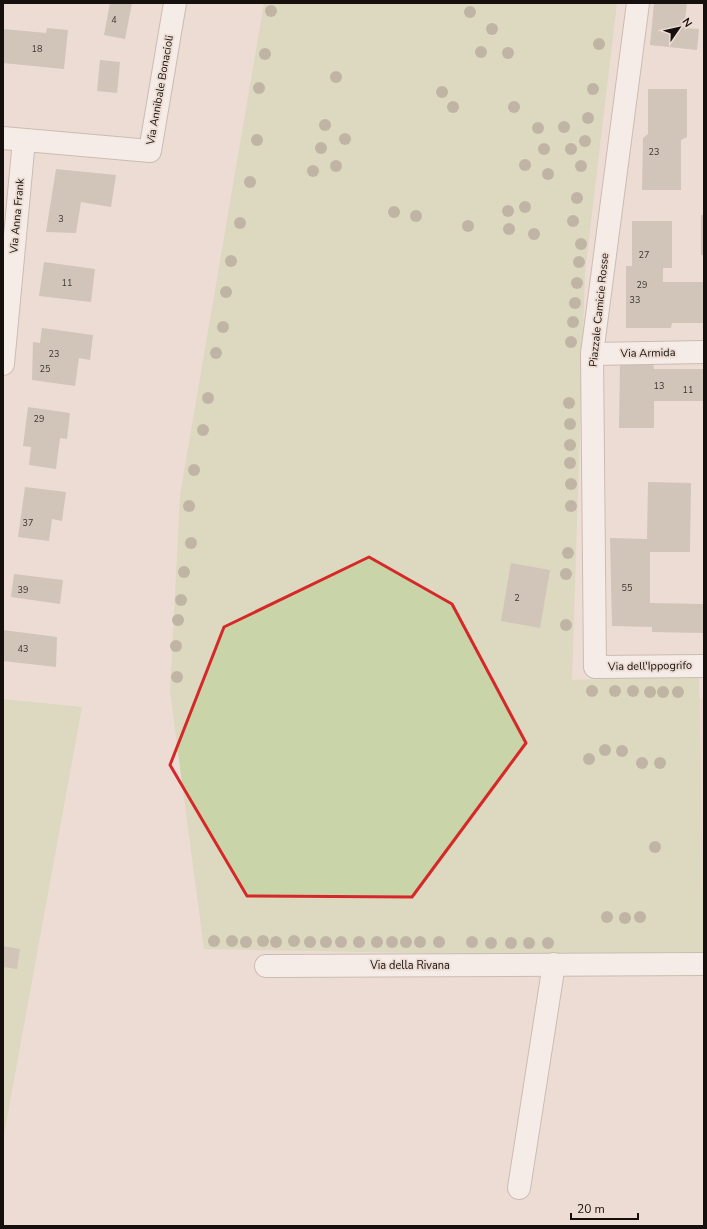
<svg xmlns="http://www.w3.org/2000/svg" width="707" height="1229" viewBox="0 0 707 1229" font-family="'Nunito Sans',sans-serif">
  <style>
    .built { fill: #e6cec1 }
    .green { fill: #cad4a9 }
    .building { fill: #b0a699 }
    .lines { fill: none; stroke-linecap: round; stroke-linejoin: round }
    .minor-casing { stroke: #a3938b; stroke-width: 24 }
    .minor { stroke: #fff; stroke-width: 22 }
    .tree { fill: #89866a }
    .marked { fill: none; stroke: #d62828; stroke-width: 3; stroke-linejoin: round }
    .labels { text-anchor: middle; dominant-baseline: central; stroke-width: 3.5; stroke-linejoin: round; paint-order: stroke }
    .number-label { font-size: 9px; fill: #3c3630 }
    .street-label { font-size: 11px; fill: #15100d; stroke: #eddcd3 }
  </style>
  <rect width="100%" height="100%" fill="#eddcd3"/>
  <path class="built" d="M 699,698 L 704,698 L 704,922 L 702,922 Z"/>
  <g class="green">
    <path d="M 264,3 L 617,3 L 585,273 L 572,680 L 699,676 L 704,956 L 577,956 L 204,949 L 170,692 L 180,495 Z"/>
    <path d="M 3,699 L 82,707 L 3,1140 Z"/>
  </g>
  <g class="building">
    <path d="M 110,3 L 132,3 L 125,39 L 104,35 Z"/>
    <path d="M 654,3 L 687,3 L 684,28 L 699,29 L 697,50 L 650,45 Z"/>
    <path d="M 47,28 L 68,30 L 64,69 L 3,63 L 3,29 L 46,33 Z"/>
    <path d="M 100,60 L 120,62 L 117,93 L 97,91 Z"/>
    <path d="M 648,89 L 687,89 L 687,137 L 681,140 L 681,190 L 642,190 L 643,138 L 648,134 Z"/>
    <path d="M 56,169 L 116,175 L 111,207 L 81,202 L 76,233 L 46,232 Z"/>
    <rect x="701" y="215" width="3" height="40"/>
    <path d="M 632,221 L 672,221 L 672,268 L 663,268 L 663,282 L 704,282 L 704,323 L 672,323 L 671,328 L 626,328 L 626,266 L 632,266 Z"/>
    <path d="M 44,262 L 95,269 L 91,302 L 39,296 Z"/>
    <path d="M 42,328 L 93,335 L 90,360 L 79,358 L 75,386 L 32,380 L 33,342 L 40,343 Z"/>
    <path d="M 620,363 L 653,363 L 654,369 L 704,369 L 704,401 L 654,401 L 654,428 L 619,428 Z"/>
    <path d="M 28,407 L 70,413 L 67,439 L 60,438 L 56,469 L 29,465 L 31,447 L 23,446 Z"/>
    <path d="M 648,482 L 691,483 L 690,552 L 650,552 L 650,603 L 704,604 L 704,633 L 652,632 L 652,627 L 612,626 L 610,538 L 647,539 Z"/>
    <path d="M 25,487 L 66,492 L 62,521 L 52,519 L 49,541 L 18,537 Z"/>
    <path d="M 511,563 L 550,570 L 540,628 L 501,621 Z"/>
    <path d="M 14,574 L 63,580 L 60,604 L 11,597 Z"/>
    <path d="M 3,630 L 57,637 L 56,667 L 3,661 Z"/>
    <path d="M 3,946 L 20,949 L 17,969 L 3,967 Z"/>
  </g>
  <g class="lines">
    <defs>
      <g id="minor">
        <path d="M 638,3 L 592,354 L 595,667 L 704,666"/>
        <path d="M 3,138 L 150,151 L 175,3"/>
        <path d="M 592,354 L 704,352"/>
        <path d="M 3,364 L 24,140"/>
        <path d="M 266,966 L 704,964"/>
        <path d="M 519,1188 L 554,964"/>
      </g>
    </defs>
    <use href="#minor" class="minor-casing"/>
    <use href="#minor" class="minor"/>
  </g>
  <g class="tree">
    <circle cx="271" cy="11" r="6"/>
    <circle cx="470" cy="12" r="6"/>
    <circle cx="492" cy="29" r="6"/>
    <circle cx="599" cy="44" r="6"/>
    <circle cx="481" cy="52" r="6"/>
    <circle cx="508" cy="53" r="6"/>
    <circle cx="265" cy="54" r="6"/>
    <circle cx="336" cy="77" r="6"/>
    <circle cx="259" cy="88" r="6"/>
    <circle cx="593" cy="89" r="6"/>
    <circle cx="442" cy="92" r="6"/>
    <circle cx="453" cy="107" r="6"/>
    <circle cx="514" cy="107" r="6"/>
    <circle cx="588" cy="118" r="6"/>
    <circle cx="325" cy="125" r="6"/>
    <circle cx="564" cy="127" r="6"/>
    <circle cx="538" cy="128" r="6"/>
    <circle cx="345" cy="139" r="6"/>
    <circle cx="257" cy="140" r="6"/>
    <circle cx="585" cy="141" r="6"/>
    <circle cx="321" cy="148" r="6"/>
    <circle cx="544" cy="149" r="6"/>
    <circle cx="571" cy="149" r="6"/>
    <circle cx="525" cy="165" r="6"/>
    <circle cx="336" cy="166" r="6"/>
    <circle cx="581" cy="166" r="6"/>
    <circle cx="313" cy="171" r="6"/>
    <circle cx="548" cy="174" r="6"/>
    <circle cx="250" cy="182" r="6"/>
    <circle cx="577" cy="198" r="6"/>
    <circle cx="525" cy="207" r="6"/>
    <circle cx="508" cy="211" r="6"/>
    <circle cx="394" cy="212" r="6"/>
    <circle cx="416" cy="216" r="6"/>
    <circle cx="573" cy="221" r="6"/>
    <circle cx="240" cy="223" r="6"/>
    <circle cx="468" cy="226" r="6"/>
    <circle cx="509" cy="229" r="6"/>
    <circle cx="534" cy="234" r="6"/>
    <circle cx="581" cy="244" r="6"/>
    <circle cx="231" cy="261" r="6"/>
    <circle cx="579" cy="262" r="6"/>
    <circle cx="577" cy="283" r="6"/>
    <circle cx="226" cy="292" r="6"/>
    <circle cx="575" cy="303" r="6"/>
    <circle cx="573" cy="322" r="6"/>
    <circle cx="223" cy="327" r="6"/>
    <circle cx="571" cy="342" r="6"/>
    <circle cx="216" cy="353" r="6"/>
    <circle cx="208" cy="398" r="6"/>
    <circle cx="569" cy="403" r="6"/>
    <circle cx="570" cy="424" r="6"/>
    <circle cx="203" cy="430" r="6"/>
    <circle cx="570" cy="445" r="6"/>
    <circle cx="570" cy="463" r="6"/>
    <circle cx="194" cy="470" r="6"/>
    <circle cx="571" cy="484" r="6"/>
    <circle cx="189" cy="506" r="6"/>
    <circle cx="571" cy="506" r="6"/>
    <circle cx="191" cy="543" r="6"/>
    <circle cx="568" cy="553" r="6"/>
    <circle cx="184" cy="572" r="6"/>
    <circle cx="566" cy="574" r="6"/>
    <circle cx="181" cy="600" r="6"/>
    <circle cx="178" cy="620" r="6"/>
    <circle cx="566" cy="625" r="6"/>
    <circle cx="176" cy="646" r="6"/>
    <circle cx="177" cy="677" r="6"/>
    <circle cx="592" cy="691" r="6"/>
    <circle cx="615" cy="691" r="6"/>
    <circle cx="633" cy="691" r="6"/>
    <circle cx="650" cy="692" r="6"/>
    <circle cx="663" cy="692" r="6"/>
    <circle cx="678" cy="692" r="6"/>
    <circle cx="605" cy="750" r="6"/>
    <circle cx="622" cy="751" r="6"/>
    <circle cx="589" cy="759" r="6"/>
    <circle cx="642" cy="763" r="6"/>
    <circle cx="660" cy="763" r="6"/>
    <circle cx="655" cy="847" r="6"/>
    <circle cx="607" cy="917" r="6"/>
    <circle cx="640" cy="917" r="6"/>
    <circle cx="625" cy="918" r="6"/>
    <circle cx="214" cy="941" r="6"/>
    <circle cx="232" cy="941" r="6"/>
    <circle cx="263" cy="941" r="6"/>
    <circle cx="294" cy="941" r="6"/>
    <circle cx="246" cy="942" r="6"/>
    <circle cx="276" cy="942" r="6"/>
    <circle cx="310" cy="942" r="6"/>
    <circle cx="326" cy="942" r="6"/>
    <circle cx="341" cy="942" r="6"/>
    <circle cx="359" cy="942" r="6"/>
    <circle cx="377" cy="942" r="6"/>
    <circle cx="392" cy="942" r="6"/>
    <circle cx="406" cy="942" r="6"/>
    <circle cx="420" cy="942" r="6"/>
    <circle cx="439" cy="942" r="6"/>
    <circle cx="472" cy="942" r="6"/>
    <circle cx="491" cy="943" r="6"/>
    <circle cx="511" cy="943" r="6"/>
    <circle cx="529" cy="943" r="6"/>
    <circle cx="548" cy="943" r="6"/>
  </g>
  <path d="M0 0H707V1229H0ZM 369,557 L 452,604 L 526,743 L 412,897 L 247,896 L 170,765 L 224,627 Z" fill="#eddcd3" fill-opacity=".55" fill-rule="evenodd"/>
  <path class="marked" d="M 369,557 L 452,604 L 526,743 L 412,897 L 247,896 L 170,765 L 224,627 Z"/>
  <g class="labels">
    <g class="number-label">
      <text x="114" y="20">4</text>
      <text x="37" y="49">18</text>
      <text x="654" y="152">23</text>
      <text x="61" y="219">3</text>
      <text x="644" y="255">27</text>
      <text x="67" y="283">11</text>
      <text x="642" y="285">29</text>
      <text x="635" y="300">33</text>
      <text x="54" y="354">23</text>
      <text x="45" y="369">25</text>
      <text x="659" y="386">13</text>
      <text x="688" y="390">11</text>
      <text x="39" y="419">29</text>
      <text x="28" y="523">37</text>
      <text x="627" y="588">55</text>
      <text x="23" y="590">39</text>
      <text x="517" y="598">2</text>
      <text x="23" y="649">43</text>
    </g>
    <g class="street-label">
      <text transform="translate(160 90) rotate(-80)">Via Annibale Bonacioli</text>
      <text transform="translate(17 216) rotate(-85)">Via Anna Frank</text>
      <text transform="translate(599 310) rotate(-84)">Piazzale Camicie Rosse</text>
      <text transform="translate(648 353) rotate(-1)">Via Armida</text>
      <text transform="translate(650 666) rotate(-1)">Via dell'Ippogrifo</text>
      <text x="410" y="965">Via della Rivana</text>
    </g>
  </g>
  <rect width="707" height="1229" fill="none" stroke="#15100d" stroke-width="8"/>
  <g transform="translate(679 28) rotate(56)" stroke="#eddcd3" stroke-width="3" paint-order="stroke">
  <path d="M0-3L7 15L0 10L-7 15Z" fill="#15100d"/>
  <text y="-6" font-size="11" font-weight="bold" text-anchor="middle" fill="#15100d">N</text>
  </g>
  <path d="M571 1213v6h67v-6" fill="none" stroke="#15100d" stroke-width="2"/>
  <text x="577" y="1213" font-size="12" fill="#15100d" stroke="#eddcd3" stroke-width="3" paint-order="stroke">20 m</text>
</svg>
